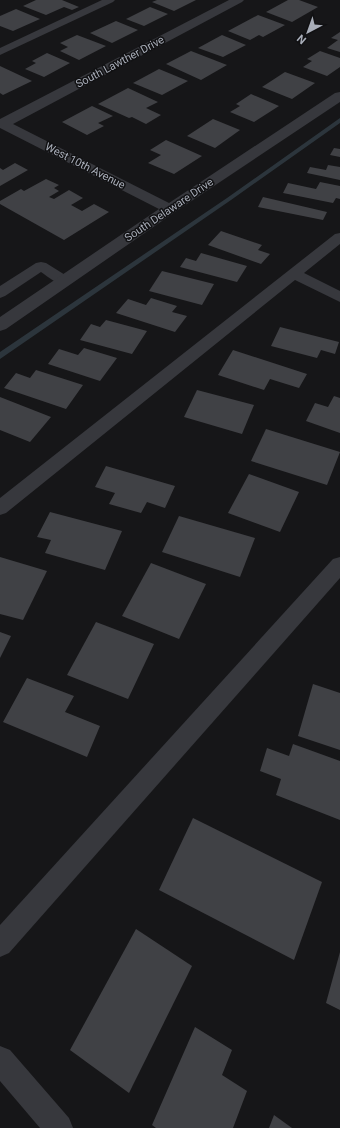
<svg xmlns="http://www.w3.org/2000/svg" width="340" height="1128" viewBox="0 0 340 1128" font-family="Roboto,sans-serif">
  <style>
    .lines { fill: none; stroke-linecap: round; stroke-linejoin: round }
    .stream { fill: #2c353c; fill-rule: evenodd }
    .building { fill: #404145 }
    .lane { fill: #37383d; fill-rule: evenodd }
    .street { fill: #37383d; fill-rule: evenodd }
    .labels { text-anchor: middle; dominant-baseline: central; stroke-width: 3; stroke-linejoin: round; paint-order: stroke }
    .far-street-label { font-size: 11px; fill: #a8adb8; stroke: #111113 }
  </style>
  <rect width="100%" height="100%" fill="#161618"/>
  <g class="lines">
    <path class="stream" d="M 340,118 L 340,123 L 231,200 L 0,359 L 0,352 L 227,198 Z"/>
  </g>
  <g class="building">
    <path d="M 36,0 L 62,0 L 79,7 L 72,10 L 64,7 L 46,15 L 23,6 Z"/>
    <path d="M 157,0 L 196,0 L 174,11 L 152,2 Z"/>
    <path d="M 288,0 L 299,0 L 318,7 L 292,22 L 266,12 Z"/>
    <path d="M 150,7 L 168,14 L 144,26 L 126,19 Z"/>
    <path d="M 16,9 L 40,19 L 13,31 L 0,26 L 0,16 Z"/>
    <path d="M 258,15 L 285,25 L 263,37 L 259,35 L 250,40 L 228,31 Z"/>
    <path d="M 116,21 L 138,30 L 112,43 L 90,33 Z"/>
    <path d="M 340,32 L 340,52 L 327,48 L 338,40 L 331,38 Z"/>
    <path d="M 77,35 L 106,46 L 79,60 L 60,51 L 68,47 L 60,43 Z"/>
    <path d="M 222,35 L 246,45 L 223,57 L 198,48 Z"/>
    <path d="M 191,51 L 227,65 L 201,80 L 166,64 Z"/>
    <path d="M 320,51 L 340,58 L 340,67 L 327,76 L 303,67 L 312,61 L 307,59 Z"/>
    <path d="M 47,53 L 70,63 L 44,77 L 25,69 L 36,63 L 32,61 Z"/>
    <path d="M 0,66 L 32,81 L 3,95 L 0,93 Z"/>
    <path d="M 159,69 L 188,81 L 162,95 L 133,83 Z"/>
    <path d="M 285,72 L 315,83 L 292,99 L 262,87 Z"/>
    <path d="M 128,88 L 158,102 L 146,108 L 161,115 L 146,124 L 132,117 L 129,118 L 98,104 Z"/>
    <path d="M 251,94 L 279,106 L 254,122 L 230,112 L 240,106 L 236,104 Z"/>
    <path d="M 92,106 L 113,116 L 98,123 L 104,126 L 87,135 L 62,122 Z"/>
    <path d="M 213,119 L 240,130 L 215,148 L 187,136 Z"/>
    <path d="M 166,140 L 202,156 L 174,174 L 148,163 L 161,155 L 150,150 Z"/>
    <path d="M 334,148 L 340,149 L 340,157 L 330,155 Z"/>
    <path d="M 15,163 L 28,170 L 0,186 L 0,168 L 3,170 Z"/>
    <path d="M 328,165 L 340,167 L 340,180 L 307,173 L 310,167 L 326,170 Z"/>
    <path d="M 46,179 L 59,185 L 54,188 L 59,191 L 49,197 L 54,199 L 69,190 L 83,198 L 71,205 L 82,211 L 94,204 L 109,212 L 64,240 L 0,204 L 0,201 L 21,189 L 24,191 Z"/>
    <path d="M 320,182 L 340,186 L 340,199 L 336,198 L 333,203 L 283,193 L 288,183 L 316,189 Z"/>
    <path d="M 263,197 L 327,212 L 323,220 L 258,207 Z"/>
    <path d="M 221,231 L 262,245 L 258,250 L 270,254 L 261,264 L 208,245 Z"/>
    <path d="M 201,253 L 247,266 L 237,282 L 180,267 L 186,258 L 196,261 Z"/>
    <path d="M 162,271 L 214,284 L 202,305 L 149,291 Z"/>
    <path d="M 151,298 L 177,306 L 172,312 L 187,316 L 175,332 L 116,313 L 128,299 L 146,305 Z"/>
    <path d="M 106,320 L 147,331 L 132,354 L 80,340 L 91,324 L 100,327 Z"/>
    <path d="M 280,327 L 339,342 L 335,354 L 321,350 L 317,358 L 271,346 Z"/>
    <path d="M 84,348 L 117,358 L 100,381 L 48,364 L 59,349 L 78,355 Z"/>
    <path d="M 233,350 L 307,374 L 299,388 L 270,379 L 264,390 L 218,375 Z"/>
    <path d="M 36,370 L 83,385 L 66,409 L 4,388 L 16,373 L 30,378 Z"/>
    <path d="M 197,390 L 254,405 L 242,434 L 184,417 Z"/>
    <path d="M 334,396 L 340,398 L 340,433 L 306,421 L 315,403 L 328,407 Z"/>
    <path d="M 0,397 L 51,417 L 30,442 L 0,430 Z"/>
    <path d="M 266,429 L 340,452 L 327,485 L 251,461 Z"/>
    <path d="M 106,466 L 175,486 L 165,508 L 147,502 L 141,513 L 109,504 L 115,493 L 95,487 Z"/>
    <path d="M 249,474 L 299,492 L 280,532 L 228,513 Z"/>
    <path d="M 50,512 L 122,531 L 105,570 L 45,553 L 51,540 L 37,537 Z"/>
    <path d="M 179,516 L 255,538 L 240,577 L 162,552 Z"/>
    <path d="M 0,557 L 47,571 L 23,620 L 0,614 Z"/>
    <path d="M 151,563 L 206,584 L 179,639 L 122,616 Z"/>
    <path d="M 96,622 L 154,644 L 128,699 L 67,675 Z"/>
    <path d="M 0,632 L 11,636 L 0,658 Z"/>
    <path d="M 27,678 L 74,696 L 65,712 L 100,726 L 87,757 L 3,722 Z"/>
    <path d="M 313,684 L 340,693 L 340,750 L 298,736 Z"/>
    <path d="M 293,744 L 340,761 L 340,820 L 276,795 L 281,779 L 260,771 L 267,748 L 289,756 Z"/>
    <path d="M 193,818 L 322,882 L 294,960 L 159,890 Z"/>
    <path d="M 136,929 L 192,966 L 129,1093 L 70,1050 Z"/>
    <path d="M 340,952 L 340,1010 L 326,1003 Z"/>
    <path d="M 195,1027 L 232,1050 L 222,1075 L 247,1091 L 233,1128 L 156,1128 L 152,1125 Z"/>
    <path d="M 274,1115 L 292,1128 L 269,1128 Z"/>
  </g>
  <g class="lines">
    <g class="lane">
      <path d="M 102,0 L 115,0 L 113,2 L 0,55 L 0,48 Z"/>
      <path d="M 340,233 L 340,244 L 304,273 L 340,291 L 340,302 L 295,280 L 6,513 L 0,515 L 0,498 L 335,234 Z"/>
      <path d="M 41,262 L 46,263 L 70,278 L 72,281 L 70,284 C 59,287 50,278 41,272 L 5,296 L 0,298 L 0,286 L 36,263 Z"/>
      <path d="M 340,557 L 340,578 L 9,953 L 0,957 L 0,925 L 333,559 Z"/>
      <path d="M 0,1046 L 10,1050 L 69,1118 L 73,1128 L 40,1128 L 0,1081 Z"/>
    </g>
    <path class="street" d="M 229,0 L 244,0 L 242,2 L 13,124 L 169,203 L 335,93 L 340,92 L 340,102 L 175,212 L 6,329 L 0,331 L 0,317 L 159,209 L 0,128 L 0,119 Z"/>
  </g>
  <g class="labels">
    <g class="far-street-label">
      <text transform="translate(120 62) rotate(-28)">South Lawther Drive</text>
      <text transform="translate(85 166) rotate(27)">West 10th Avenue</text>
      <text transform="translate(169 210) rotate(-34)">South Delaware Drive</text>
    </g>
  </g>
  <g transform="translate(308 32) rotate(221)" stroke="#111113" stroke-width="3" paint-order="stroke">
  <path d="M0-3L7 15L0 10L-7 15Z" fill="#a8adb8"/>
  <text y="-6" font-size="11" font-weight="bold" text-anchor="middle" fill="#a8adb8">N</text>
  </g>
</svg>
